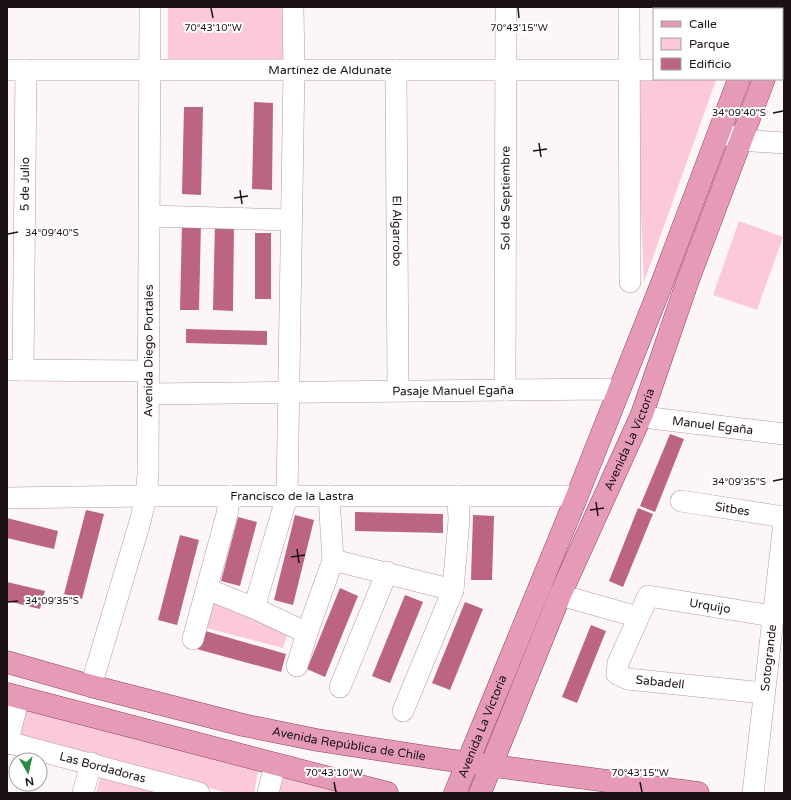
<svg xmlns="http://www.w3.org/2000/svg" width="791" height="800" viewBox="0 0 791 800" font-family="'Varela Round',sans-serif">
  <style>
    .green { fill: #fbc9d8 }
    .building { fill: #bb6484 }
    .lines { fill: none; stroke-linecap: round; stroke-linejoin: round }
    .minor-casing { stroke: #b499a1; stroke-width: 22 }
    .major-casing { stroke: #934060; stroke-width: 23 }
    .minor { stroke: #fff; stroke-width: 21 }
    .major { stroke: #e59bb8; stroke-width: 22 }
    .ticks { fill: none; stroke: #1c1215; stroke-width: 1.5 }
    .labels { text-anchor: middle; dominant-baseline: central; stroke-width: 4; stroke-linejoin: round; paint-order: stroke }
    .street-label { font-size: 12px; fill: #1c1215; stroke: #fff }
    .ticks-label { font-size: 10px; text-anchor: middle; fill: #1c1215; stroke: #fff; stroke-width: 4; stroke-linejoin: round; paint-order: stroke }
  </style>
  <rect width="100%" height="100%" fill="#fcf6f7"/>
  <g class="green">
    <path d="M 168,7 L 284,7 L 283,64 L 168,63 Z"/>
    <path d="M 635,78 L 716,80 L 644,282 Z"/>
    <path d="M 739,221 L 783,237 L 757,310 L 713,295 Z"/>
    <path d="M 211,585 L 291,622 L 283,648 L 199,626 Z"/>
    <path d="M 22,707 L 259,767 L 254,793 L 228,793 L 17,735 Z"/>
    <path d="M 104,764 L 172,793 L 96,793 Z"/>
    <path d="M 282,774 L 350,793 L 276,793 Z"/>
  </g>
  <g class="building">
    <path d="M 254,102 L 273,103 L 272,190 L 252,189 Z"/>
    <path d="M 184,107 L 203,107 L 201,195 L 182,194 Z"/>
    <path d="M 182,222 L 201,223 L 199,310 L 180,310 Z"/>
    <path d="M 215,223 L 234,224 L 233,311 L 213,310 Z"/>
    <rect x="255" y="233" width="16" height="66"/>
    <path d="M 186,329 L 267,331 L 267,345 L 186,343 Z"/>
    <path d="M 670,434 L 684,439 L 655,512 L 640,506 Z"/>
    <path d="M 638,508 L 653,514 L 623,587 L 609,581 Z"/>
    <path d="M 86,510 L 104,514 L 82,599 L 64,594 Z"/>
    <path d="M 355,512 L 443,514 L 443,533 L 355,531 Z"/>
    <path d="M 295,515 L 314,520 L 293,605 L 274,600 Z"/>
    <path d="M 473,515 L 494,516 L 492,580 L 471,580 Z"/>
    <path d="M 238,517 L 257,522 L 240,586 L 221,581 Z"/>
    <path d="M 7,518 L 58,531 L 54,549 L 7,538 Z"/>
    <path d="M 180,535 L 199,540 L 177,625 L 158,620 Z"/>
    <path d="M 7,582 L 45,591 L 40,609 L 7,601 Z"/>
    <path d="M 340,588 L 358,596 L 325,677 L 307,669 Z"/>
    <path d="M 405,595 L 423,602 L 390,683 L 372,676 Z"/>
    <path d="M 465,602 L 483,609 L 450,690 L 432,683 Z"/>
    <path d="M 591,625 L 606,631 L 577,703 L 562,697 Z"/>
    <path d="M 202,630 L 286,654 L 281,672 L 197,649 Z"/>
  </g>
  <g class="lines">
    <defs>
      <g id="minor">
        <path d="M 629,7 L 630,282"/>
        <path id="s1" d="M 7,70 L 654,70"/>
        <path id="s2" d="M 396,70 L 398,391"/>
        <path d="M 726,134 L 740,140 L 784,143"/>
        <path d="M 149,216 L 291,220"/>
        <path d="M 7,370 L 148,371"/>
        <path id="s3" d="M 23,370 L 26,70"/>
        <path id="s4" d="M 505,390 L 506,7"/>
        <path id="s5" d="M 148,394 L 607,389 L 618,394"/>
        <path id="s6" d="M 642,414 L 651,418 L 784,434"/>
        <path d="M 329,496 L 333,560 L 453,590 L 403,711"/>
        <path id="s7" d="M 7,498 L 146,496 L 577,496"/>
        <path id="s8" d="M 681,501 L 784,517"/>
        <path d="M 207,589 L 254,608 L 307,633"/>
        <path d="M 453,590 L 459,520 L 458,496"/>
        <path d="M 560,595 L 638,617"/>
        <path d="M 254,608 L 287,496 L 294,70 L 293,7"/>
        <path d="M 193,639 L 227,514 L 230,496"/>
        <path d="M 297,666 L 307,633 L 333,560"/>
        <path id="s9" d="M 91,686 L 140,522 L 146,496 L 148,475 L 150,7"/>
        <path d="M 340,687 L 387,572"/>
        <path id="s10" d="M 764,693 L 628,679 L 617,674 L 618,663 L 648,596 L 773,616"/>
        <path id="s11" d="M 7,742 L 199,793"/>
        <path d="M 7,744 L 19,697"/>
        <path d="M 83,793 L 91,763"/>
        <path d="M 268,793 L 275,765"/>
        <path id="s12" d="M 753,793 L 784,523"/>
      </g>
      <g id="major">
        <path d="M 759,9 L 759,7"/>
        <path d="M 782,22 L 784,7"/>
        <path id="s13" d="M 7,662 L 91,686 L 243,725 L 317,740 L 441,759 L 698,793"/>
        <path d="M 7,694 L 387,793"/>
        <path id="s14" d="M 455,793 L 577,496 L 662,283 L 739,79"/>
        <path id="s15" d="M 480,793 L 560,595 L 642,414 L 687,283 L 764,79"/>
      </g>
    </defs>
    <use href="#minor" class="minor-casing"/>
    <use href="#major" class="major-casing"/>
    <use href="#minor" class="minor"/>
    <use href="#major" class="major"/>
  </g>
  <path class="ticks" d="M 211,8 L 213,18M 518,8 L 519,18M 773,113 L 783,111M 539,143 L 541,157M 533,151 L 547,149M 240,190 L 242,204M 234,198 L 248,196M 8,234 L 18,232M 773,481 L 783,479M 596,502 L 598,516M 590,510 L 604,508M 297,549 L 299,563M 291,557 L 305,555M 8,602 L 18,601M 334,782 L 336,792M 640,782 L 642,792"/>
  <g class="labels">
    <g class="street-label">
      <text stroke="none"><textPath href="#s1" startOffset="323">Martínez de Aldunate</textPath></text>
      <text stroke="none"><textPath href="#s3" startOffset="186">5 de Julio</textPath></text>
      <text stroke="none"><textPath href="#s4" startOffset="192">Sol de Septiembre</textPath></text>
      <text stroke="none"><textPath href="#s2" startOffset="161">El Algarrobo</textPath></text>
      <text stroke="none"><textPath href="#s9" startOffset="343">Avenida Diego Portales</textPath></text>
      <text stroke="none"><textPath href="#s5" startOffset="305">Pasaje Manuel Egaña</textPath></text>
      <text stroke="none"><textPath href="#s6" startOffset="72">Manuel Egaña</textPath></text>
      <text stroke="none"><textPath href="#s15" startOffset="384">Avenida La Victoria</textPath></text>
      <text stroke="none"><textPath href="#s7" startOffset="285">Francisco de la Lastra</textPath></text>
      <text stroke="none"><textPath href="#s8" startOffset="52">Sitbes</textPath></text>
      <text stroke="none"><textPath href="#s10" startOffset="296">Urquijo</textPath></text>
      <text stroke="none"><textPath href="#s12" startOffset="136">Sotogrande</textPath></text>
      <text transform="translate(660 682) rotate(6)">Sabadell</text>
      <text stroke="none"><textPath href="#s14" startOffset="72">Avenida La Victoria</textPath></text>
      <text stroke="none"><textPath href="#s13" startOffset="352">Avenida República de Chile</textPath></text>
      <text stroke="none"><textPath href="#s11" startOffset="99">Las Bordadoras</textPath></text>
    </g>
  </g>
  <g class="ticks-label">
    <text x="213" y="31">70°43'10"W</text>
    <text x="519" y="31">70°43'15"W</text>
    <text x="739" y="116">34°09'40"S</text>
    <text x="52" y="236">34°09'40"S</text>
    <text x="739" y="485">34°09'35"S</text>
    <text x="52" y="604">34°09'35"S</text>
    <text x="334" y="776">70°43'10"W</text>
    <text x="640" y="776">70°43'15"W</text>
  </g>
  <rect width="791" height="800" fill="none" stroke="#1c1215" stroke-width="16"/>
  <rect x="653" y="8" width="130" height="72" fill="#ffffff" stroke="#a4a0a1"/>
  <rect x="661" y="21" width="20" height="6" fill="#e59bb8" stroke="#a4a0a1"/>
  <text x="689" y="28" font-size="12" fill="#1c1215">Calle</text>
  <rect x="661" y="38" width="20" height="12" fill="#fbc9d8" stroke="#a4a0a1"/>
  <text x="689" y="48" font-size="12" fill="#1c1215">Parque</text>
  <rect x="661" y="58" width="20" height="12" fill="#bb6484" stroke="#a4a0a1"/>
  <text x="689" y="68" font-size="12" fill="#1c1215">Edificio</text>
  <g transform="translate(28 772) rotate(171)"><circle r="19" fill="#ffffff" stroke="#a4a0a1"/>
  <path d="M0-3L7 15L0 10L-7 15Z" fill="#278c41"/>
  <text y="-6" font-size="11" font-weight="bold" text-anchor="middle" fill="#1c1215">N</text>
  </g>
</svg>
